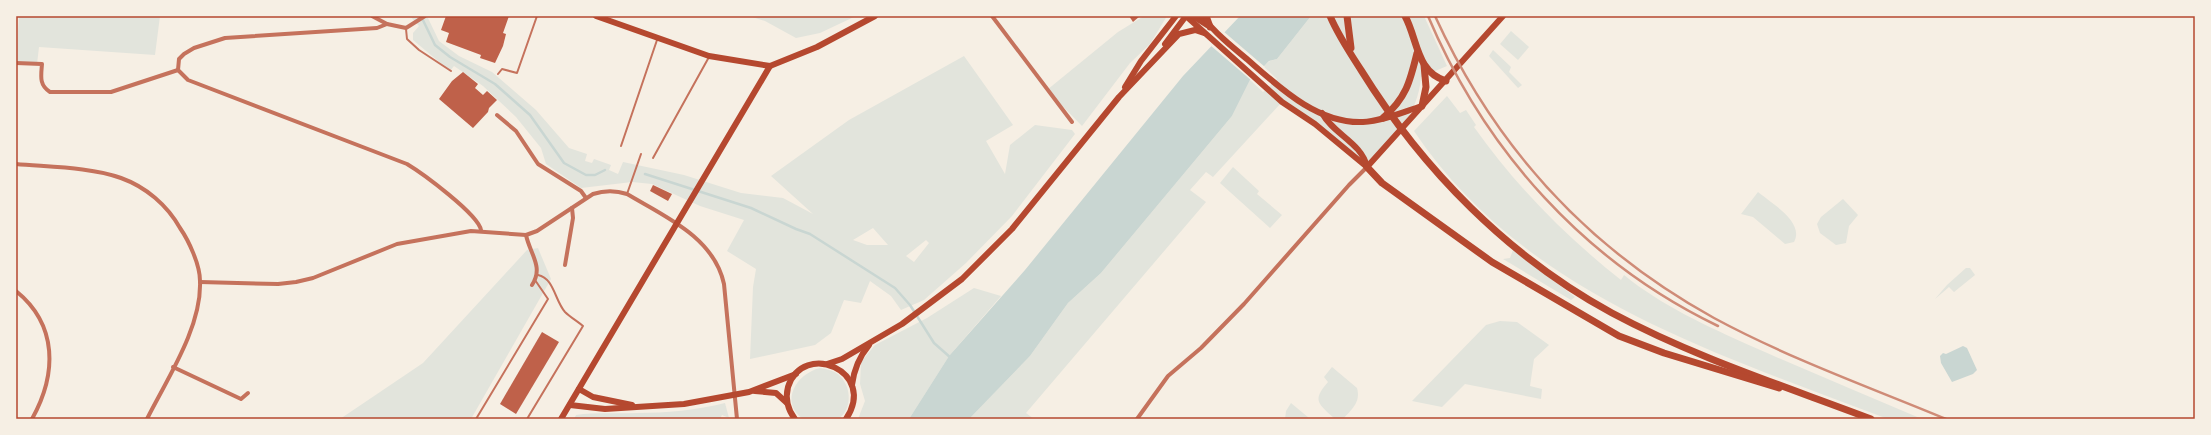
<svg xmlns="http://www.w3.org/2000/svg" width="2211" height="435" viewBox="0 0 2211 435" font-family="Karla,sans-serif">
  <style>
    .green { fill: #e2e4dc; fill-rule: evenodd }
    .water { fill: #c9d6d2 }
    .pier { fill: #f6efe4 }
    .lines { fill: none; stroke-linecap: round; stroke-linejoin: round }
    .stream { stroke: #c9d6d2; stroke-width: 2.5 }
    .building { fill: #bf614a }
    .service { stroke: #c5725c; stroke-width: 2 }
    .minor { stroke: #c5725c; stroke-width: 4 }
    .secondary { stroke: #b5482f; stroke-width: 6 }
    .primary { stroke: #b5482f; stroke-width: 7 }
    .rail { stroke: #cf8b77; stroke-width: 2.5 }
    .neatline { fill: none; stroke: #b5482f; stroke-width: 1.5 }
  </style>
  <rect width="100%" height="100%" fill="#f6efe4"/>
  <g class="green">
    <path d="M 19,16 L 160,16 L 155,55 L 39,47 L 37,64 L 16,63 Z"/>
    <path d="M 410,16 L 427,16 L 439,41 L 459,56 L 492,72 L 536,110 L 569,148 L 587,154 L 585,161 L 592,163 L 594,159 L 611,165 L 609,170 L 618,174 L 623,162 L 684,175 L 741,193 L 783,198 L 813,214 L 771,176 L 849,120 L 964,56 L 1013,125 L 986,141 L 1005,174 L 1010,145 L 1035,125 L 1072,130 L 1075,134 L 1012,216 L 966,263 L 924,300 L 901,310 L 891,296 L 870,281 L 861,303 L 844,300 L 831,333 L 815,345 L 750,359 L 753,287 L 756,269 L 727,251 L 744,220 L 700,206 L 652,184 L 632,182 L 581,188 L 546,164 L 541,148 L 516,117 L 483,86 L 454,66 L 450,71 L 413,40 L 413,33 L 419,26 ZM 873,228 L 888,245 L 867,245 L 853,240 ZM 926,240 L 929,243 L 914,262 L 906,256 Z"/>
    <path d="M 749,16 L 856,16 L 820,33 L 796,38 L 765,21 Z"/>
    <path d="M 1144,16 L 1167,16 L 1150,44 L 1130,63 L 1082,126 L 1047,90 L 1118,32 Z"/>
    <path d="M 1311,16 L 1424,16 L 1447,66 L 1421,77 C 1418,116 1392,140 1367,167 L 1282,102 L 1213,177 L 1206,172 L 1190,190 L 1206,202 L 1026,413 L 1034,419 L 969,419 L 1030,356 L 1068,303 L 1101,273 L 1232,116 L 1250,80 L 1263,92 L 1277,79 L 1263,66 L 1270,61 L 1277,59 Z"/>
    <path d="M 1511,31 L 1529,47 L 1518,60 L 1500,44 Z"/>
    <path d="M 1493,50 L 1511,67 L 1509,72 L 1522,85 L 1518,88 L 1489,56 Z"/>
    <path d="M 1447,96 L 1460,113 L 1466,110 L 1476,125 L 1474,127 C 1515,185 1564,235 1621,280 L 1624,275 C 1662,306 1707,326 1751,346 C 1808,371 1865,395 1922,419 L 1888,419 C 1715,353 1523,294 1414,131 Z"/>
    <path d="M 1233,167 L 1259,191 L 1257,194 L 1282,215 L 1270,228 L 1220,183 Z"/>
    <path d="M 1758,192 C 1771,203 1805,222 1794,242 L 1785,244 L 1753,217 L 1741,214 Z"/>
    <path d="M 1843,199 L 1858,215 L 1849,226 L 1846,243 L 1836,245 L 1820,233 L 1817,224 L 1821,217 Z"/>
    <path d="M 538,248 L 551,279 L 471,419 L 340,419 L 423,363 L 527,250 Z"/>
    <path d="M 1513,250 L 1575,297 L 1571,300 L 1503,259 L 1510,258 Z"/>
    <path d="M 1966,268 L 1970,268 L 1975,275 L 1954,292 L 1949,287 L 1935,299 L 1947,285 Z"/>
    <path d="M 974,288 L 1001,296 L 949,356 L 909,419 L 858,419 L 865,401 L 860,384 L 861,362 L 875,345 L 927,318 Z"/>
    <path d="M 1500,321 L 1517,322 L 1549,345 L 1534,359 L 1530,386 L 1542,389 L 1541,399 L 1465,384 L 1442,407 L 1412,401 L 1486,325 Z"/>
    <path d="M 1332,367 L 1357,388 C 1361,402 1352,409 1343,419 L 1335,419 C 1319,404 1311,401 1328,382 L 1324,377 Z"/>
    <path d="M 820,368 C 827,369 835,371 840,376 C 852,388 852,410 838,419 L 803,419 C 779,402 796,374 820,368 Z"/>
    <path d="M 725,403 L 729,418 L 722,415 L 720,419 L 574,419 L 576,415 C 596,412 617,414 637,413 C 666,413 697,410 725,403 Z"/>
    <path d="M 1291,403 L 1309,418 L 1308,419 L 1285,419 L 1286,411 Z"/>
  </g>
  <g class="water">
    <path d="M 1240,16 L 1311,16 L 1277,59 L 1269,61 L 1250,80 L 1232,116 L 1101,273 L 1068,303 L 1030,356 L 971,417 L 969,419 L 909,419 L 949,356 L 1025,270 L 1183,76 Z"/>
    <path d="M 1963,346 L 1967,348 L 1977,370 L 1973,374 L 1952,382 L 1941,363 L 1940,356 L 1943,353 L 1946,354 Z"/>
  </g>
  <path class="pier" d="M 1223,31 L 1265,67 L 1252,81 L 1210,45 Z"/>
  <g class="lines">
    <g class="stream">
      <path d="M 421,16 L 435,45 L 450,57 L 495,84 L 530,115 L 564,163 L 586,175 L 595,175 L 605,170"/>
      <path d="M 645,174 L 751,208 L 796,229 L 810,234 L 895,288 L 910,305 L 934,343 L 951,358"/>
    </g>
  </g>
  <g class="building">
    <path d="M 446,16 L 509,16 L 503,33 L 506,34 L 503,46 L 495,63 L 480,58 L 481,55 L 446,42 L 449,33 L 441,30 Z"/>
    <path d="M 1129,16 L 1140,16 L 1133,22 Z"/>
    <path d="M 463,72 L 478,84 L 475,88 L 483,95 L 487,91 L 497,100 L 489,108 L 488,112 L 473,128 L 439,99 L 452,81 Z"/>
    <path d="M 653,185 L 672,194 L 668,201 L 650,191 Z"/>
    <path d="M 542,332 L 559,342 L 516,414 L 500,404 Z"/>
  </g>
  <g class="lines">
    <g class="service">
      <path d="M 406,29 L 407,39 L 419,50 L 451,71"/>
      <path d="M 498,74 L 502,69 L 517,73 L 537,16"/>
      <path d="M 621,146 L 657,40"/>
      <path d="M 653,158 L 709,57"/>
      <path d="M 627,194 L 641,154"/>
      <path d="M 476,419 L 548,299 L 535,280"/>
      <path d="M 527,419 L 583,326 C 577,321 570,317 565,312 C 555,301 554,278 538,275"/>
    </g>
    <g class="minor">
      <path d="M 372,16 L 387,24 L 406,28 L 425,16"/>
      <path d="M 992,16 L 1072,122"/>
      <path d="M 387,24 L 377,28 L 225,38 L 194,48 L 184,54 L 179,59 L 178,70 L 188,80 L 407,164 C 422,173 478,214 481,230"/>
      <path d="M 16,63 L 42,64 C 41,76 39,85 50,92 L 111,92 L 178,70"/>
      <path d="M 497,115 L 516,131 L 538,164 L 581,191 L 586,198"/>
      <path d="M 16,164 C 48,167 91,167 121,178 C 146,187 167,205 180,228 C 189,241 200,265 200,281 C 202,327 167,379 147,419"/>
      <path d="M 526,235 C 530,254 544,267 532,285"/>
      <path d="M 565,265 L 573,218 L 572,208"/>
      <path d="M 200,282 L 278,284 L 296,282 L 313,278 L 397,244 L 471,231 L 526,235 L 537,231 L 593,194 C 605,190 615,190 627,194 C 664,216 714,237 724,284 L 737,419"/>
      <path d="M 16,291 C 58,325 57,374 32,419"/>
      <path d="M 173,367 L 241,399 L 248,393"/>
      <path d="M 1137,419 L 1168,376 L 1201,348 L 1244,304 L 1349,185 L 1367,167"/>
    </g>
    <g class="secondary">
      <path d="M 596,16 L 709,56 L 770,66"/>
      <path d="M 1186,16 L 1282,102 L 1315,124 L 1367,167"/>
      <path d="M 1193,16 L 1207,25"/>
      <path d="M 1202,16 C 1215,33 1231,46 1248,60 C 1280,88 1318,124 1363,122 C 1383,121 1403,112 1422,106"/>
      <path d="M 1165,44 L 1186,16"/>
      <path d="M 1125,87 L 1141,61 L 1176,16"/>
      <path d="M 1322,113 C 1333,134 1362,143 1367,167"/>
      <path d="M 1367,167 L 1503,16"/>
      <path d="M 827,364 L 842,359 L 902,324 L 962,279 L 1012,229 L 1119,97 L 1179,34 L 1195,30 L 1204,33"/>
      <path d="M 852,385 C 854,369 859,357 869,345"/>
      <path d="M 579,389 L 593,397 L 632,405"/>
      <path d="M 755,391 L 776,393 L 787,403"/>
      <path d="M 570,405 L 605,409 L 684,404 L 749,392 L 796,374"/>
      <path d="M 561,419 L 770,66 L 817,47 L 875,16"/>
      <path d="M 795,419 C 788,410 785,399 788,387 C 803,340 878,371 846,419"/>
    </g>
    <g class="primary">
      <path d="M 1206,16 L 1210,27"/>
      <path d="M 1330,16 C 1338,35 1350,53 1361,70 C 1423,170 1509,257 1612,313 C 1694,357 1784,386 1871,419"/>
      <path d="M 1347,16 L 1351,48"/>
      <path d="M 1405,16 C 1418,40 1416,72 1446,81"/>
      <path d="M 1422,106 L 1426,87 L 1424,65"/>
      <path d="M 1383,118 C 1406,98 1410,82 1417,53"/>
      <path d="M 1367,167 L 1382,183 L 1492,262 L 1619,336 L 1664,353 L 1779,388"/>
    </g>
    <g class="rail">
      <path d="M 1428,16 C 1485,151 1585,262 1718,326"/>
      <path d="M 1435,16 C 1495,147 1587,248 1714,318 C 1788,358 1869,387 1946,419"/>
    </g>
  </g>
  <rect width="2211" height="435" fill="none" stroke="#f6efe4" stroke-width="34"/>
  <rect x="17" y="17" width="2177" height="401" class="neatline"/>
</svg>
